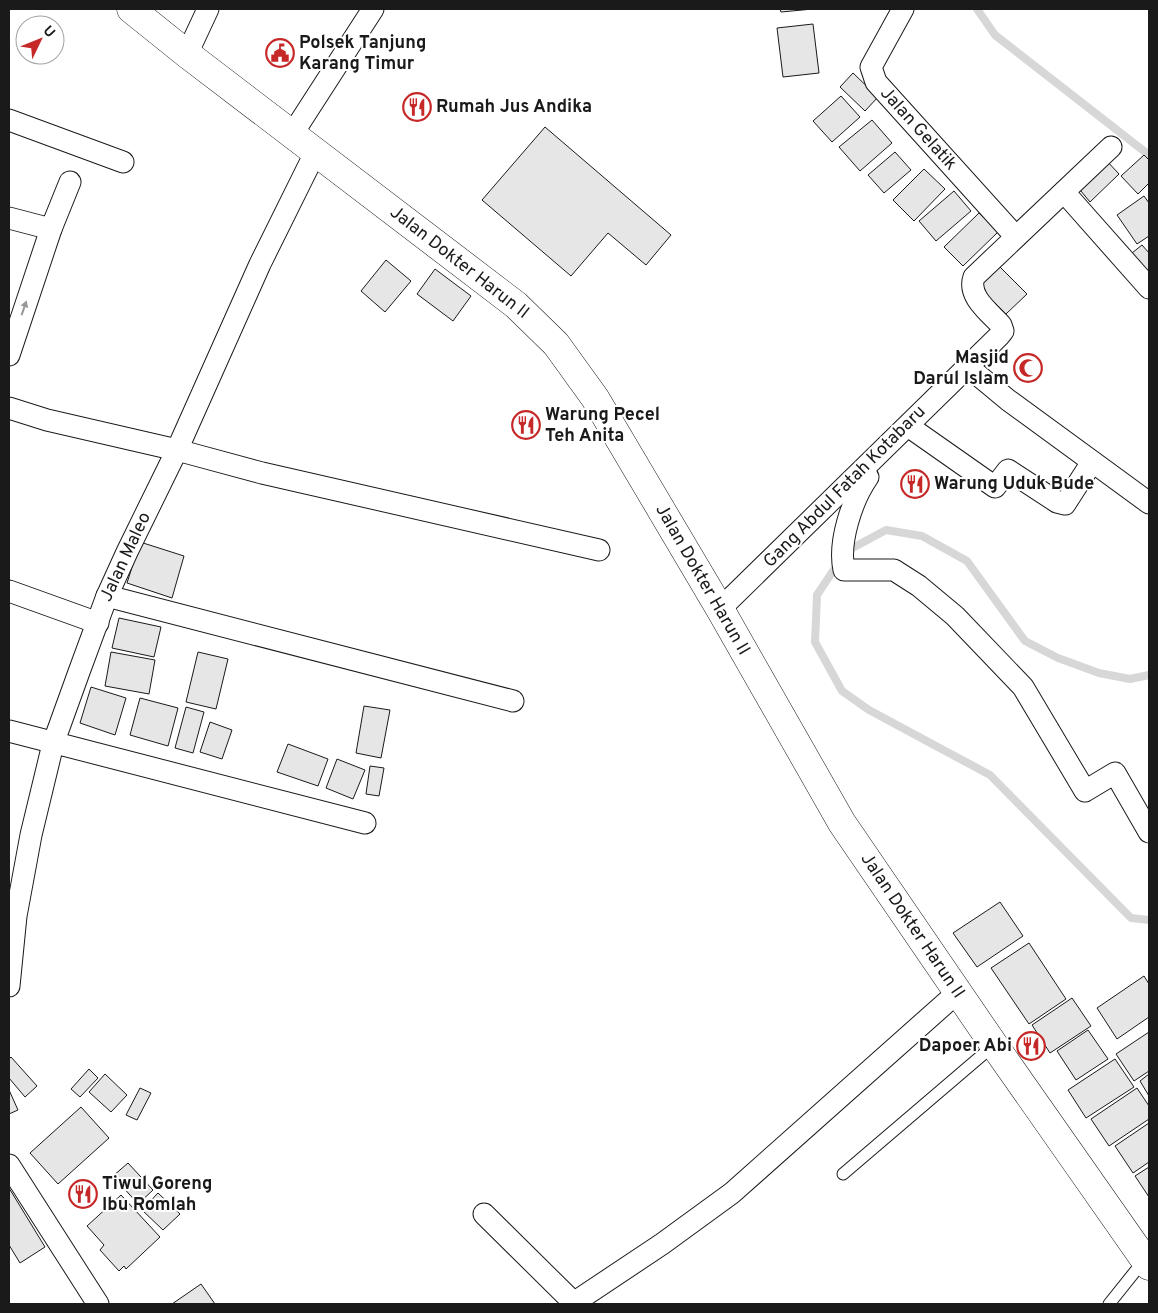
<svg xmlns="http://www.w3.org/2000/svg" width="1158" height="1313" viewBox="0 0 1158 1313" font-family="Overpass,sans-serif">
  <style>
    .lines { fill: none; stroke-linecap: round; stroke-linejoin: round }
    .stream { stroke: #d7d7d7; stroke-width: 8 }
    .building { fill: #e6e6e6; stroke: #1a1a1a }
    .service-casing { stroke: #1a1a1a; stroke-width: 13 }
    .minor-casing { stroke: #1a1a1a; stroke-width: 23 }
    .tertiary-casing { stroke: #1a1a1a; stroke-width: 29 }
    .service { stroke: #fff; stroke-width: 11 }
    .minor { stroke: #fff; stroke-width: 21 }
    .tertiary { stroke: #fff; stroke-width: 28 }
    .oneway { fill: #989898 }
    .labels { text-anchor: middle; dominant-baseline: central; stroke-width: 4; stroke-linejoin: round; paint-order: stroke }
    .poi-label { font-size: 18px; font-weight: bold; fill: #1a1a1a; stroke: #fff; text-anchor: start }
    .street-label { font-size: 18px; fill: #1a1a1a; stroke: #fff }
  </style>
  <rect width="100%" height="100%" fill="#fff"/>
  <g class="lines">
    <g class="stream">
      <path d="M 977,9 L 995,35 L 1149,155"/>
      <path d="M 845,552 L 886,530 L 922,536 L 967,561 L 1025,641 L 1058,658 L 1099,673 L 1130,679 L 1149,675"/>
      <path d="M 839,562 L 817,595 L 815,642 L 842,691 L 869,710 L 990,775 L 1131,918 L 1149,920"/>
    </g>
  </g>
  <g class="building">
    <path d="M 780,9 L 813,9 L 781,12 Z"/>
    <path d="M 813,24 L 819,73 L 783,77 L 777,28 Z"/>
    <path d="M 853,73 L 878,97 L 865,111 L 840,87 Z"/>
    <path d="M 841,96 L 860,117 L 832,142 L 813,121 Z"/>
    <path d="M 872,120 L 892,143 L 860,171 L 839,147 Z"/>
    <path d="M 545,127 L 671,235 L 646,265 L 608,233 L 571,276 L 482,200 Z"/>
    <path d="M 895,152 L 911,170 L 884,193 L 868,175 Z"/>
    <path d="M 1144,155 L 1149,160 L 1149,183 L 1138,194 L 1121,176 Z"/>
    <path d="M 1105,159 L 1119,174 L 1090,202 L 1076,185 Z"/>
    <path d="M 924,169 L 945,189 L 914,221 L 893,200 Z"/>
    <path d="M 954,191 L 971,211 L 936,241 L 919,221 Z"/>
    <path d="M 1144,196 L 1149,203 L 1149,236 L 1137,244 L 1117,215 Z"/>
    <path d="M 979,213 L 998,232 L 963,266 L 944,247 Z"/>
    <path d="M 1142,245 L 1149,253 L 1149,282 L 1127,257 Z"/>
    <path d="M 386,260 L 411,281 L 385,312 L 361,291 Z"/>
    <path d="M 998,265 L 1027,294 L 1006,314 L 977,285 Z"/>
    <path d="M 435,269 L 471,296 L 453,321 L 417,294 Z"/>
    <path d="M 140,542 L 184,556 L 172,598 L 127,583 Z"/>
    <path d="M 119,618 L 161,627 L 154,657 L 112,648 Z"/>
    <path d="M 111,652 L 155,660 L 149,694 L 105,686 Z"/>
    <path d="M 198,652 L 228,659 L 216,709 L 186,702 Z"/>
    <path d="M 91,687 L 126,698 L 115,735 L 80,723 Z"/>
    <path d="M 140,698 L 178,708 L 168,746 L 130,735 Z"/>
    <path d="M 364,706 L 390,710 L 381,758 L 356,753 Z"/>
    <path d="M 186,707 L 204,712 L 193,753 L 175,748 Z"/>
    <path d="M 210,722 L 232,730 L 222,759 L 200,752 Z"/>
    <path d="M 288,744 L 328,759 L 318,786 L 277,772 Z"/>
    <path d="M 337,759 L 365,770 L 353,799 L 326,788 Z"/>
    <path d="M 370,766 L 384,768 L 379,796 L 366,794 Z"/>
    <path d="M 1000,902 L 1023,936 L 977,967 L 953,933 Z"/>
    <path d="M 1029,943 L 1066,999 L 1029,1024 L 991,968 Z"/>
    <path d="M 1144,976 L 1149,984 L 1149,1017 L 1117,1039 L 1097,1008 Z"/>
    <path d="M 1072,998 L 1091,1026 L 1050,1053 L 1032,1025 Z"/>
    <path d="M 1088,1030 L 1108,1059 L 1076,1080 L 1057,1051 Z"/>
    <path d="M 1149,1032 L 1149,1071 L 1134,1081 L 1116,1054 Z"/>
    <path d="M 11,1057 L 37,1086 L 25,1097 L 9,1078 L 9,1059 Z"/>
    <path d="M 1115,1059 L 1134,1087 L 1086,1118 L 1068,1090 Z"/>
    <path d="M 89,1069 L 98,1078 L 80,1097 L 71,1089 Z"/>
    <path d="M 105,1074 L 127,1095 L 111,1112 L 89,1092 Z"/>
    <path d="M 1149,1074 L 1149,1096 L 1140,1081 Z"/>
    <path d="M 140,1088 L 151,1093 L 137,1120 L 126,1115 Z"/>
    <path d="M 1137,1088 L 1149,1106 L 1149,1119 L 1109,1146 L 1091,1119 Z"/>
    <path d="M 9,1090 L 18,1110 L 9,1114 Z"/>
    <path d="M 81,1107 L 109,1138 L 58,1184 L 30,1153 Z"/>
    <path d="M 1149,1123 L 1149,1162 L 1133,1173 L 1115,1146 Z"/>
    <path d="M 128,1163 L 153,1190 L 138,1204 L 113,1176 Z"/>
    <path d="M 1149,1167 L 1149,1197 L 1135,1176 Z"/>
    <path d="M 9,1188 L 45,1247 L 20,1263 L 9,1245 Z"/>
    <path d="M 158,1193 L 180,1214 L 163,1230 L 142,1210 Z"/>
    <path d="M 121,1195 L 160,1237 L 126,1269 L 124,1266 L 119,1271 L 100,1250 L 104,1245 L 87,1226 Z"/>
    <path d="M 201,1284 L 215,1304 L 172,1304 Z"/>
  </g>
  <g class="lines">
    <defs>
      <g id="service">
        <path d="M 843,1174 L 994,1045"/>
        <path d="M 1109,1304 L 1145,1259"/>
      </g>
      <g id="minor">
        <path d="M 903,9 L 871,67 L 876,82 L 1016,237"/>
        <path d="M 187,54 L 208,9"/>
        <path d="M 9,120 L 123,162"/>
        <path d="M 293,133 L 373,9"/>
        <path d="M 1064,192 L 1149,288"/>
        <path d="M 9,218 L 51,229"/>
        <path d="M 9,355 L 51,229 L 70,182"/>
        <path d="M 967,366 L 1008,400 L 1149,503"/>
        <path d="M 9,408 L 47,420 L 177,450 L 262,473 L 599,550"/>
        <path d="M 908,426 L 995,487 L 1008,470 L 1057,502 L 1065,504 L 1092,462"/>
        <path d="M 868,477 C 852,500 838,542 844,570 L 894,570 L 919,586 L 955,616 L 1023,687 L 1085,791 L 1115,773 L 1149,832"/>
        <path d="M 9,591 L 98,623"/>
        <path d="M 107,596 L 513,701"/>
        <path d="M 720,609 L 999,336 L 1003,331 L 1001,325 C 989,312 967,296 974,277 L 1111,147"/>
        <path d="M 9,731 L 365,823"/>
        <path d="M 9,986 L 16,916 L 31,835 L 53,744 L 79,672 L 107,596 L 127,552 L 177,450 L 260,264 L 316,151"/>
        <path d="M 9,1165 L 98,1304"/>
        <path d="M 484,1214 L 574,1303"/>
        <path d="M 572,1304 L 662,1244 L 732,1193 L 958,992"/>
      </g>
      <path id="tertiary" d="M 131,9 L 187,54 L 516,305 L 556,344 L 595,398 L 720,609 L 842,823 L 994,1045 L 1149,1266"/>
    </defs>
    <use href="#service" class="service-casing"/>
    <use href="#minor" class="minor-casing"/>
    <use href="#tertiary" class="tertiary-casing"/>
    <use href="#service" class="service"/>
    <use href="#minor" class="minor"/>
    <use href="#tertiary" class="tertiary"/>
  </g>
  <defs><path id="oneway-solid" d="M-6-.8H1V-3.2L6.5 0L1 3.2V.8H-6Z" transform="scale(1.25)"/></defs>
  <use class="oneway" href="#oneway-solid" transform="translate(24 308) rotate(-71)"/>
  <defs>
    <symbol id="civic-ring" viewBox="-11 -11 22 22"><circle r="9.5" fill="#fff" stroke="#c62828" stroke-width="1.5"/><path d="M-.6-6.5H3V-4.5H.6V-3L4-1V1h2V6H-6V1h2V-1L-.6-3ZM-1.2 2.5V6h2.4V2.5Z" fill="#c62828"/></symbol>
    <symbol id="restaurant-ring" viewBox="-11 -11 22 22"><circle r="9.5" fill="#fff" stroke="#c62828" stroke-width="1.5"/><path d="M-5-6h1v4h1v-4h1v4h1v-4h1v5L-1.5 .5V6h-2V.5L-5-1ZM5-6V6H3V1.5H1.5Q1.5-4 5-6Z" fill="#c62828"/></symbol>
    <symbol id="mosque-ring" viewBox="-11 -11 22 22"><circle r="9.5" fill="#fff" stroke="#c62828" stroke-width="1.5"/><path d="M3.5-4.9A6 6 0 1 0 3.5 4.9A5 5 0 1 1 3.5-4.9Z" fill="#c62828"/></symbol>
  </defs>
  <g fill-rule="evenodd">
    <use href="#civic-ring" x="264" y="37" width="32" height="32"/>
    <use href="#restaurant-ring" x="401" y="91" width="32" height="32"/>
    <use href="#mosque-ring" x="1012" y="352" width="32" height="32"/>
    <use href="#restaurant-ring" x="510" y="409" width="32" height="32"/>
    <use href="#restaurant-ring" x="899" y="468" width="32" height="32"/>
    <use href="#restaurant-ring" x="1015" y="1030" width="32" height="32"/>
    <use href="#restaurant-ring" x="67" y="1178" width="32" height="32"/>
  </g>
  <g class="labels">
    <g class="poi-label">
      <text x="299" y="43">Polsek Tanjung<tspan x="299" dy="21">Karang Timur</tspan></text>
      <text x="436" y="107">Rumah Jus Andika</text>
      <text x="1009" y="358" text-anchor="end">Masjid<tspan x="1009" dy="21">Darul Islam</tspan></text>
      <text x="545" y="415">Warung Pecel<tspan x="545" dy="21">Teh Anita</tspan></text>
      <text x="934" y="484">Warung Uduk Bude</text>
      <text x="1012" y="1046" text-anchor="end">Dapoer Abi</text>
      <text x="102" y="1184">Tiwul Goreng<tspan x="102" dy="21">Ibu Romlah</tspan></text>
    </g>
    <g class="street-label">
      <text transform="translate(918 129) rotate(48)">Jalan Gelatik</text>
      <text transform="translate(459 263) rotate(38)">Jalan Dokter Harun II</text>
      <text transform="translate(845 487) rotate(-45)">Gang Abdul Fatah Kotabaru</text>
      <text transform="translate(126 557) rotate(-65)">Jalan Maleo</text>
      <text transform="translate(702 580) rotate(60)">Jalan Dokter Harun II</text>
      <text transform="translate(912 926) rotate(56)">Jalan Dokter Harun II</text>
    </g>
  </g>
  <rect width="1158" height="1313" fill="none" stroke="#1a1a1a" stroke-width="20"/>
  <g transform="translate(40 40) rotate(47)"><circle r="24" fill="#ffffff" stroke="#a3a3a3"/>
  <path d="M0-4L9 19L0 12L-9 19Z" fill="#c62828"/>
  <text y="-8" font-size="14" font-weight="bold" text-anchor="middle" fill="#1a1a1a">U</text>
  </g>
</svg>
